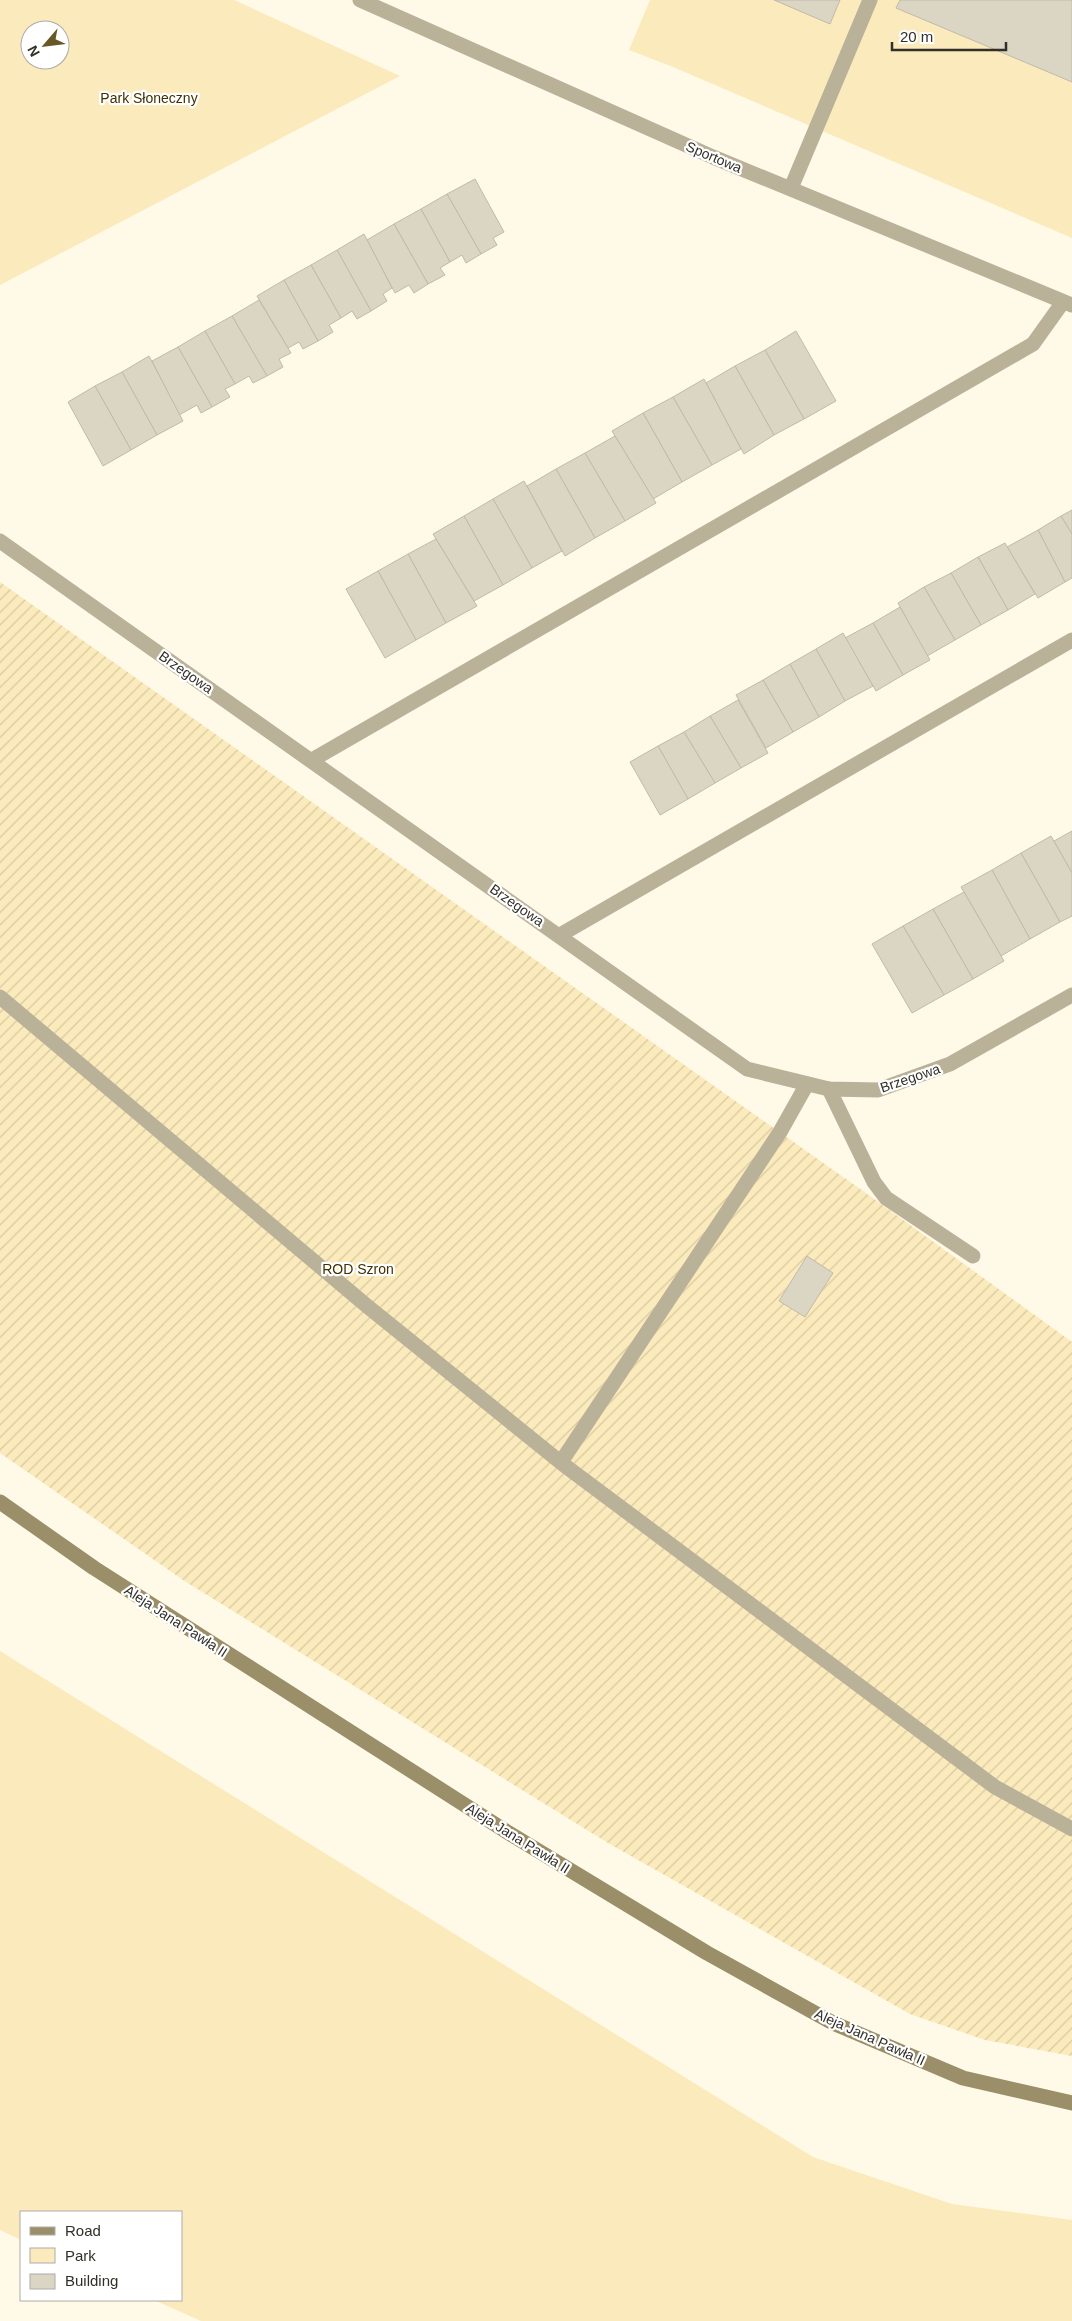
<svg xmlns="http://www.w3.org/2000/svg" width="1072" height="2321" viewBox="0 0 1072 2321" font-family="Arial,sans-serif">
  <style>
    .green { fill: #fbeabb; fill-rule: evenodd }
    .garden { fill: url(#garden-furrows) }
    .building { fill: #dbd5c4; stroke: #c0baa9 }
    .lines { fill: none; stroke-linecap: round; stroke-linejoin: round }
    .lane { stroke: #bab199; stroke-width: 15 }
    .street { stroke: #bab199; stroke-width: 15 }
    .secondary { stroke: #9b8f6a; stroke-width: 15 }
    .labels { text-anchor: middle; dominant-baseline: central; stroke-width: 4.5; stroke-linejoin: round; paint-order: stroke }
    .park-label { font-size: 14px; fill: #3f3101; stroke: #fff }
    .street-label { font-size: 14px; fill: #312f28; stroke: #fff }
  </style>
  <defs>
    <pattern id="garden-furrows" width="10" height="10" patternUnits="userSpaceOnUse" patternTransform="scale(1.25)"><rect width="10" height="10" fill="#fbeabb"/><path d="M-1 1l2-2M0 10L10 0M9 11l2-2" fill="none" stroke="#d8c9a1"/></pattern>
  </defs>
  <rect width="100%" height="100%" fill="#fff9e7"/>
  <g class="green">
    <path d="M 0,0 L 234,0 L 400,76 L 0,285 ZM 30,30 L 60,30 L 60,60 L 30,60 Z"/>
    <path d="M 650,0 L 1072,0 L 1072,238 L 673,67 L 629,50 Z"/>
    <path d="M 0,1651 L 813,2157 L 952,2204 L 1072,2220 L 1072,2321 L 201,2321 L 154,2300 L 181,2300 L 181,2212 L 21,2212 L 21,2240 L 0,2230 Z"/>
  </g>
  <path class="garden" d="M 0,582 L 863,1191 L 1072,1342 L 1072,2056 L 985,2040 L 910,2014 L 608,1843 L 186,1582 L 0,1453 Z"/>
  <g class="building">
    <path d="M 774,0 L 840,0 L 830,24 Z"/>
    <path d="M 900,0 L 1072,0 L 1072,82 L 896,8 Z"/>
    <path d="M 475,179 L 504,232 L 493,238 L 497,245 L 481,254 L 447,194 Z"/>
    <path d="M 447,194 L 481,254 L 466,263 L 462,255 L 450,262 L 421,209 Z"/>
    <path d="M 421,209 L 450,262 L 440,268 L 445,275 L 428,284 L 394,224 Z"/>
    <path d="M 394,224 L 428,284 L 414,293 L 409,285 L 395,293 L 367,240 Z"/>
    <path d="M 364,234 L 392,288 L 383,294 L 387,301 L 371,311 L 337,250 Z"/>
    <path d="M 337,250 L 371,311 L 357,319 L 352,311 L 341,318 L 311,265 Z"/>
    <path d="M 311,265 L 341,318 L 329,325 L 333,332 L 318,341 L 284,280 Z"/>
    <path d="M 284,280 L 318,341 L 303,349 L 299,342 L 288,348 L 257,296 Z"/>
    <path d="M 259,300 L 291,353 L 279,359 L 283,367 L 267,376 L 232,316 Z"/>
    <path d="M 232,316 L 267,376 L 253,383 L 249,376 L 235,384 L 205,331 Z"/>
    <path d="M 205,331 L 235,384 L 225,389 L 230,397 L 212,407 L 178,347 Z"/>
    <path d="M 796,331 L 836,401 L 804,419 L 765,350 Z"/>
    <path d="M 178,347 L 212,407 L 201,413 L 197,405 L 179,415 L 152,361 Z"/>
    <path d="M 765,350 L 804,419 L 774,435 L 735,366 Z"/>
    <path d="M 149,356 L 183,421 L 157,435 L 122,372 Z"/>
    <path d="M 735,366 L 774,435 L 744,454 L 706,383 Z"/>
    <path d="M 122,372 L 157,435 L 131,450 L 95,386 Z"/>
    <path d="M 704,379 L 741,449 L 712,465 L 673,397 Z"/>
    <path d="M 95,386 L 131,450 L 103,466 L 68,402 Z"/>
    <path d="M 673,397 L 712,465 L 682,482 L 643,413 Z"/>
    <path d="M 643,413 L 682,482 L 653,499 L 612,431 Z"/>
    <path d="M 615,436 L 656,503 L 625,521 L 585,453 Z"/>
    <path d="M 585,453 L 625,521 L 595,538 L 556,469 Z"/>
    <path d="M 556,469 L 595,538 L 565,556 L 527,486 Z"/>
    <path d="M 524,481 L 562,551 L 532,568 L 493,499 Z"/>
    <path d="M 493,499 L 532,568 L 503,585 L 464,516 Z"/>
    <path d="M 1072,510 L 1072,534 L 1061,516 Z"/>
    <path d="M 464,516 L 503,585 L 474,601 L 433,534 Z"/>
    <path d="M 1061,516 L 1072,534 L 1072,578 L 1065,582 L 1038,530 Z"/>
    <path d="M 1038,530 L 1065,582 L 1038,598 L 1007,547 Z"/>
    <path d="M 436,539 L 477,606 L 446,623 L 408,554 Z"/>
    <path d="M 1005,543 L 1035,594 L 1008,610 L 978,557 Z"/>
    <path d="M 408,554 L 446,623 L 416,640 L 378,571 Z"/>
    <path d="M 978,557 L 1008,610 L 981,625 L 951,573 Z"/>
    <path d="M 378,571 L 416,640 L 385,658 L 346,589 Z"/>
    <path d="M 951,573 L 981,625 L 955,640 L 924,587 Z"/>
    <path d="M 924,587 L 955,640 L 927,656 L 898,603 Z"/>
    <path d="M 900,607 L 930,660 L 903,675 L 873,623 Z"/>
    <path d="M 873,623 L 903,675 L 876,691 L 845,638 Z"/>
    <path d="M 843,633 L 873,686 L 845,701 L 816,649 Z"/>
    <path d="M 816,649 L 845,701 L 819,717 L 790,664 Z"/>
    <path d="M 790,664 L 819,717 L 793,732 L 763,680 Z"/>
    <path d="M 763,680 L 793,732 L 766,748 L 736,695 Z"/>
    <path d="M 738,700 L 768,753 L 741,768 L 710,716 Z"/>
    <path d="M 710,716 L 741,768 L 715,783 L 684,732 Z"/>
    <path d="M 684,732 L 715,783 L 688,799 L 658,746 Z"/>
    <path d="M 658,746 L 688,799 L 660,815 L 630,762 Z"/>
    <path d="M 1072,831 L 1072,873 L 1054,841 Z"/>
    <path d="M 1051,836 L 1072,873 L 1072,916 L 1060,922 L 1021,853 Z"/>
    <path d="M 1021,853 L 1060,922 L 1030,939 L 992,870 Z"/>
    <path d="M 992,870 L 1030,939 L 1001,956 L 961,887 Z"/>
    <path d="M 964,892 L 1004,961 L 973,979 L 933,909 Z"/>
    <path d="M 933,909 L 973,979 L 944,995 L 903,926 Z"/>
    <path d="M 903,926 L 944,995 L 912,1013 L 872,944 Z"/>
    <path d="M 807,1256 L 833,1273 L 805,1317 L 779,1301 Z"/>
  </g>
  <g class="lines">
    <g class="lane">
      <path d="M 791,188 L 870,0"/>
      <path d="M 312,760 L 1033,344 L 1063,302"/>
      <path d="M 560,935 L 1072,640"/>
      <path d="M 0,997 L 367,1306 L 564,1465 L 995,1787 L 1072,1829"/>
      <path d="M 829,1089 L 874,1182 L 886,1198 L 973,1256"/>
      <path d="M 561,1462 L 780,1132 L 807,1084"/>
    </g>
    <g class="street">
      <path d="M 360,0 L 713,157 L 1072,305"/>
      <path d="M 0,541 L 747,1069 L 829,1089 L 878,1090 L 950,1064 L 1072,995"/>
    </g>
    <path class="secondary" d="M 0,1502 L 94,1568 L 504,1830 L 707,1953 L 833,2023 L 963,2078 L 1072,2103"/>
  </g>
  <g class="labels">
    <g class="park-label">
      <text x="149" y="98">Park Słoneczny</text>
      <text x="358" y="1269">ROD Szron</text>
    </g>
    <g class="street-label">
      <text transform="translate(714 157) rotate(23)">Sportowa</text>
      <text transform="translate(186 672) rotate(35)">Brzegowa</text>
      <text transform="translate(517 905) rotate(35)">Brzegowa</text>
      <text transform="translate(910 1078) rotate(-19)">Brzegowa</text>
      <text transform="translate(176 1621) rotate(33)">Aleja Jana Pawła II</text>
      <text transform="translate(518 1838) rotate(32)">Aleja Jana Pawła II</text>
      <text transform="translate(870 2037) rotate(24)">Aleja Jana Pawła II</text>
    </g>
  </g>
  <rect x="20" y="2211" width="162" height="90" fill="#ffffff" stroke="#adaca9"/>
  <rect x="30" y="2227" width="25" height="8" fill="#9b8f6a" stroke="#adaca9"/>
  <text x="65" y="2236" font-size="15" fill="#312f28">Road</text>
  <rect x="30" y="2248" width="25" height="15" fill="#fbeabb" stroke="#adaca9"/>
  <text x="65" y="2261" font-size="15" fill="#312f28">Park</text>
  <rect x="30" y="2274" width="25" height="15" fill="#dbd5c4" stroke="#adaca9"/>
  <text x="65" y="2286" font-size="15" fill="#312f28">Building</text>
  <g transform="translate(45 45) rotate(242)"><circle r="24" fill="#ffffff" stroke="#adaca9"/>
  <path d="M0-4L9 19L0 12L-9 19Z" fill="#685825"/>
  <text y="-8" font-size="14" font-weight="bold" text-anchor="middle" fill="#312f28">N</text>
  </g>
  <path d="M892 42v8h114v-8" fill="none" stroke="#312f28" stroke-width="2.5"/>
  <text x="900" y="42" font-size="15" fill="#312f28" stroke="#ffffff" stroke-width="4" paint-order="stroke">20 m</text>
</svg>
